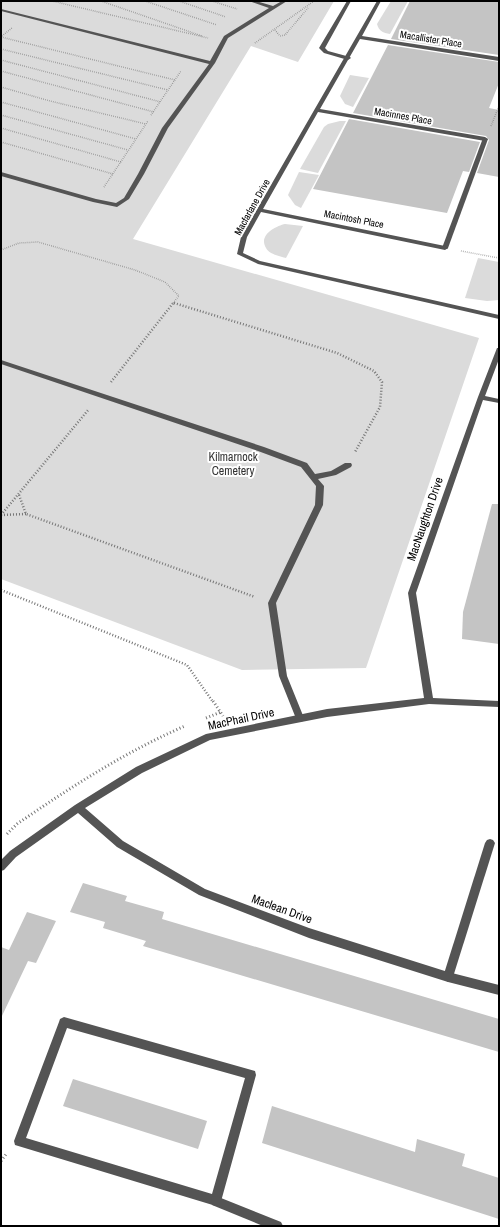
<svg xmlns="http://www.w3.org/2000/svg" width="500" height="1227" viewBox="0 0 500 1227" font-family="'Archivo Narrow',sans-serif">
  <style>
    .green { fill: #dbdbdb }
    .building { fill: #c4c4c4 }
    .lines { fill: none; stroke-linecap: round; stroke-linejoin: round }
    .path-far2 { stroke: #767676; stroke-width: 1.5; stroke-dasharray: 0.5 1.5; stroke-linecap: butt }
    .path-far1 { stroke: #767676; stroke-width: 2.5; stroke-dasharray: 1 2; stroke-linecap: butt }
    .path { stroke: #767676; stroke-width: 3; stroke-dasharray: 1 2.5; stroke-linecap: butt }
    .service { fill: #545454; fill-rule: evenodd }
    .minor { fill: #545454; fill-rule: evenodd }
    .labels { text-anchor: middle; dominant-baseline: central; stroke-width: 4; stroke-linejoin: round; paint-order: stroke }
    .far-street-label { font-size: 10px; fill: #000; stroke: #fff }
    .park-label { font-size: 12px; fill: #323232; stroke: #fff }
    .street-label { font-size: 12px; fill: #000; stroke: #fff }
  </style>
  <rect width="100%" height="100%" fill="#fff"/>
  <g class="green">
    <path d="M 1,1 L 334,1 L 298,62 L 251,46 L 133,239 L 479,338 L 366,668 L 242,670 L 1,579 Z"/>
    <path d="M 391,1 L 408,1 L 390,34 C 383,33 379,31 377,24 Z"/>
    <path d="M 350,75 L 369,78 L 353,107 L 345,104 L 340,96 Z"/>
    <path d="M 340,121 L 346,121 L 318,173 L 300,169 L 324,127 L 328,124 Z"/>
    <path d="M 299,172 L 319,175 L 301,208 L 295,205 L 288,195 Z"/>
    <path d="M 285,224 L 303,226 L 286,258 C 279,256 269,254 266,248 C 258,235 276,226 285,224 Z"/>
    <path d="M 478,258 L 499,262 L 499,300 L 487,301 L 465,298 Z"/>
  </g>
  <g class="building">
    <path d="M 410,1 L 499,1 L 499,55 L 391,39 Z"/>
    <path d="M 388,45 L 499,62 L 499,83 L 489,108 L 499,110 L 499,177 L 477,173 L 489,140 L 486,136 L 353,113 Z"/>
    <path d="M 349,119 L 480,142 L 469,172 L 463,171 L 447,213 L 313,189 Z"/>
    <path d="M 492,504 L 499,504 L 499,644 L 462,639 L 463,612 Z"/>
    <path d="M 83,883 L 127,896 L 125,901 L 164,912 L 162,919 L 499,1019 L 499,1052 L 143,946 L 146,941 L 103,928 L 105,922 L 70,912 Z"/>
    <path d="M 27,912 L 56,921 L 36,963 L 28,961 L 1,1018 L 1,947 L 9,950 Z"/>
    <path d="M 73,1079 L 207,1121 L 198,1149 L 63,1106 Z"/>
    <path d="M 272,1106 L 415,1152 L 417,1139 L 465,1154 L 462,1166 L 499,1178 L 499,1219 L 262,1143 Z"/>
  </g>
  <g class="lines">
    <g class="path-far2">
      <path d="M 52,1 L 208,38"/>
      <path d="M 101,1 L 202,36"/>
      <path d="M 145,1 L 217,25"/>
      <path d="M 179,1 L 226,17"/>
      <path d="M 212,1 L 237,9"/>
      <path d="M 275,30 L 280,36 L 285,35 L 308,8"/>
      <path d="M 2,36 L 12,28"/>
      <path d="M 1,37 L 175,80"/>
      <path d="M 255,43 L 314,1"/>
      <path d="M 1,49 L 168,90"/>
      <path d="M 1,60 L 161,102"/>
      <path d="M 1,71 L 154,112"/>
      <path d="M 1,87 L 50,101 L 146,124"/>
      <path d="M 1,102 L 136,139"/>
      <path d="M 1,115 L 128,150"/>
      <path d="M 151,115 L 181,71"/>
      <path d="M 491,126 L 499,106"/>
      <path d="M 1,128 L 121,162"/>
      <path d="M 1,142 L 113,174"/>
      <path d="M 104,187 L 148,121"/>
      <path d="M 1,250 L 19,243 L 38,242 L 135,270 L 165,282 L 179,296 L 173,303"/>
      <path d="M 461,251 L 499,258"/>
      <path d="M 174,303 L 176,303"/>
    </g>
    <g class="path-far1">
      <path d="M 174,303 L 337,353 L 374,371 L 382,382 L 380,407 L 355,452"/>
      <path d="M 111,382 L 174,302"/>
      <path d="M 19,495 L 26,514 L 255,597"/>
      <path d="M 1,515 L 89,409"/>
      <path d="M 1,515 L 26,514"/>
      <path d="M 1,590 L 187,665 L 213,702"/>
    </g>
    <g class="path">
      <path d="M 213,701 L 223,716"/>
      <path d="M 206,718 L 221,712"/>
      <path d="M 7,834 L 17,824 C 71,787 125,752 185,726"/>
      <path d="M 1,1161 L 7,1153"/>
    </g>
    <g class="service">
      <path d="M 249,1 L 256,1 L 273,6 L 282,1 L 287,1 L 228,38 L 215,63 L 168,128 L 144,174 L 129,199 L 117,207 L 93,202 L 1,176 L 1,172 L 96,199 L 116,203 L 124,198 L 138,174 L 162,128 L 209,64 L 1,11 L 1,9 L 210,61 L 224,36 L 269,8 Z"/>
      <path d="M 347,1 L 351,1 L 325,48 L 328,51 L 350,57 L 351,58 L 348,60 L 324,53 L 319,48 Z"/>
      <path d="M 483,138 L 488,139 L 448,248 L 447,249 L 443,249 L 442,248 Z"/>
      <path d="M 1,360 L 264,447 L 307,463 L 315,474 L 331,471 L 345,463 L 351,463 L 352,465 L 351,467 L 336,475 L 318,479 L 324,486 L 323,505 L 276,603 L 287,676 L 304,718 L 303,721 L 300,722 L 297,721 L 279,676 L 268,603 L 315,505 L 316,486 L 301,467 L 258,451 L 1,364 Z"/>
      <path d="M 490,839 L 493,840 L 495,843 L 453,977 L 451,980 L 448,982 L 445,980 L 443,977 L 485,843 L 487,840 Z"/>
      <path d="M 64,1017 L 255,1071 L 256,1075 L 220,1205 L 216,1206 L 15,1145 L 14,1141 L 59,1022 L 60,1019 ZM 67,1028 L 245,1078 L 212,1194 L 26,1138 Z"/>
    </g>
    <g class="minor">
      <path d="M 377,1 L 381,1 L 362,36 L 499,57 L 499,61 L 360,39 L 320,109 L 485,137 L 488,139 L 485,141 L 318,112 L 263,209 L 445,246 L 448,248 L 445,250 L 261,212 L 247,237 L 243,253 L 260,261 L 499,315 L 499,319 L 258,264 L 237,254 L 241,237 Z"/>
      <path d="M 497,348 L 499,348 L 499,359 L 485,396 L 499,399 L 499,403 L 483,400 L 416,593 L 433,698 L 499,701 L 499,707 L 429,704 L 327,717 L 210,740 L 142,773 L 85,808 L 123,841 L 205,889 L 309,928 L 448,972 L 499,985 L 499,995 L 448,982 L 309,938 L 199,895 L 117,847 L 78,813 L 16,857 L 4,870 L 1,871 L 1,860 L 10,851 L 75,805 L 136,767 L 206,734 L 327,709 L 424,698 L 408,593 L 478,397 Z"/>
      <path d="M 216,1196 L 281,1222 L 283,1226 L 263,1226 L 212,1205 L 211,1201 L 212,1197 Z"/>
    </g>
  </g>
  <g class="labels">
    <g class="far-street-label">
      <text transform="translate(431 39) rotate(9)">Macallister Place</text>
      <text transform="translate(403 116) rotate(10)">Macinnes Place</text>
      <text transform="translate(252 207) rotate(-61)">Macfarlane Drive</text>
      <text transform="translate(354 219) rotate(11)">Macintosh Place</text>
    </g>
    <g class="park-label">
      <text x="233" y="457">Kilmarnock<tspan x="233" dy="14">Cemetery</tspan></text>
    </g>
    <g class="street-label">
      <text transform="translate(425 519) rotate(-71)">MacNaughton Drive</text>
      <text transform="translate(241 719) rotate(-12)">MacPhail Drive</text>
      <text transform="translate(282 909) rotate(20)">Maclean Drive</text>
    </g>
  </g>
  <rect width="500" height="1227" fill="none" stroke="#000000" stroke-width="4"/>
</svg>
